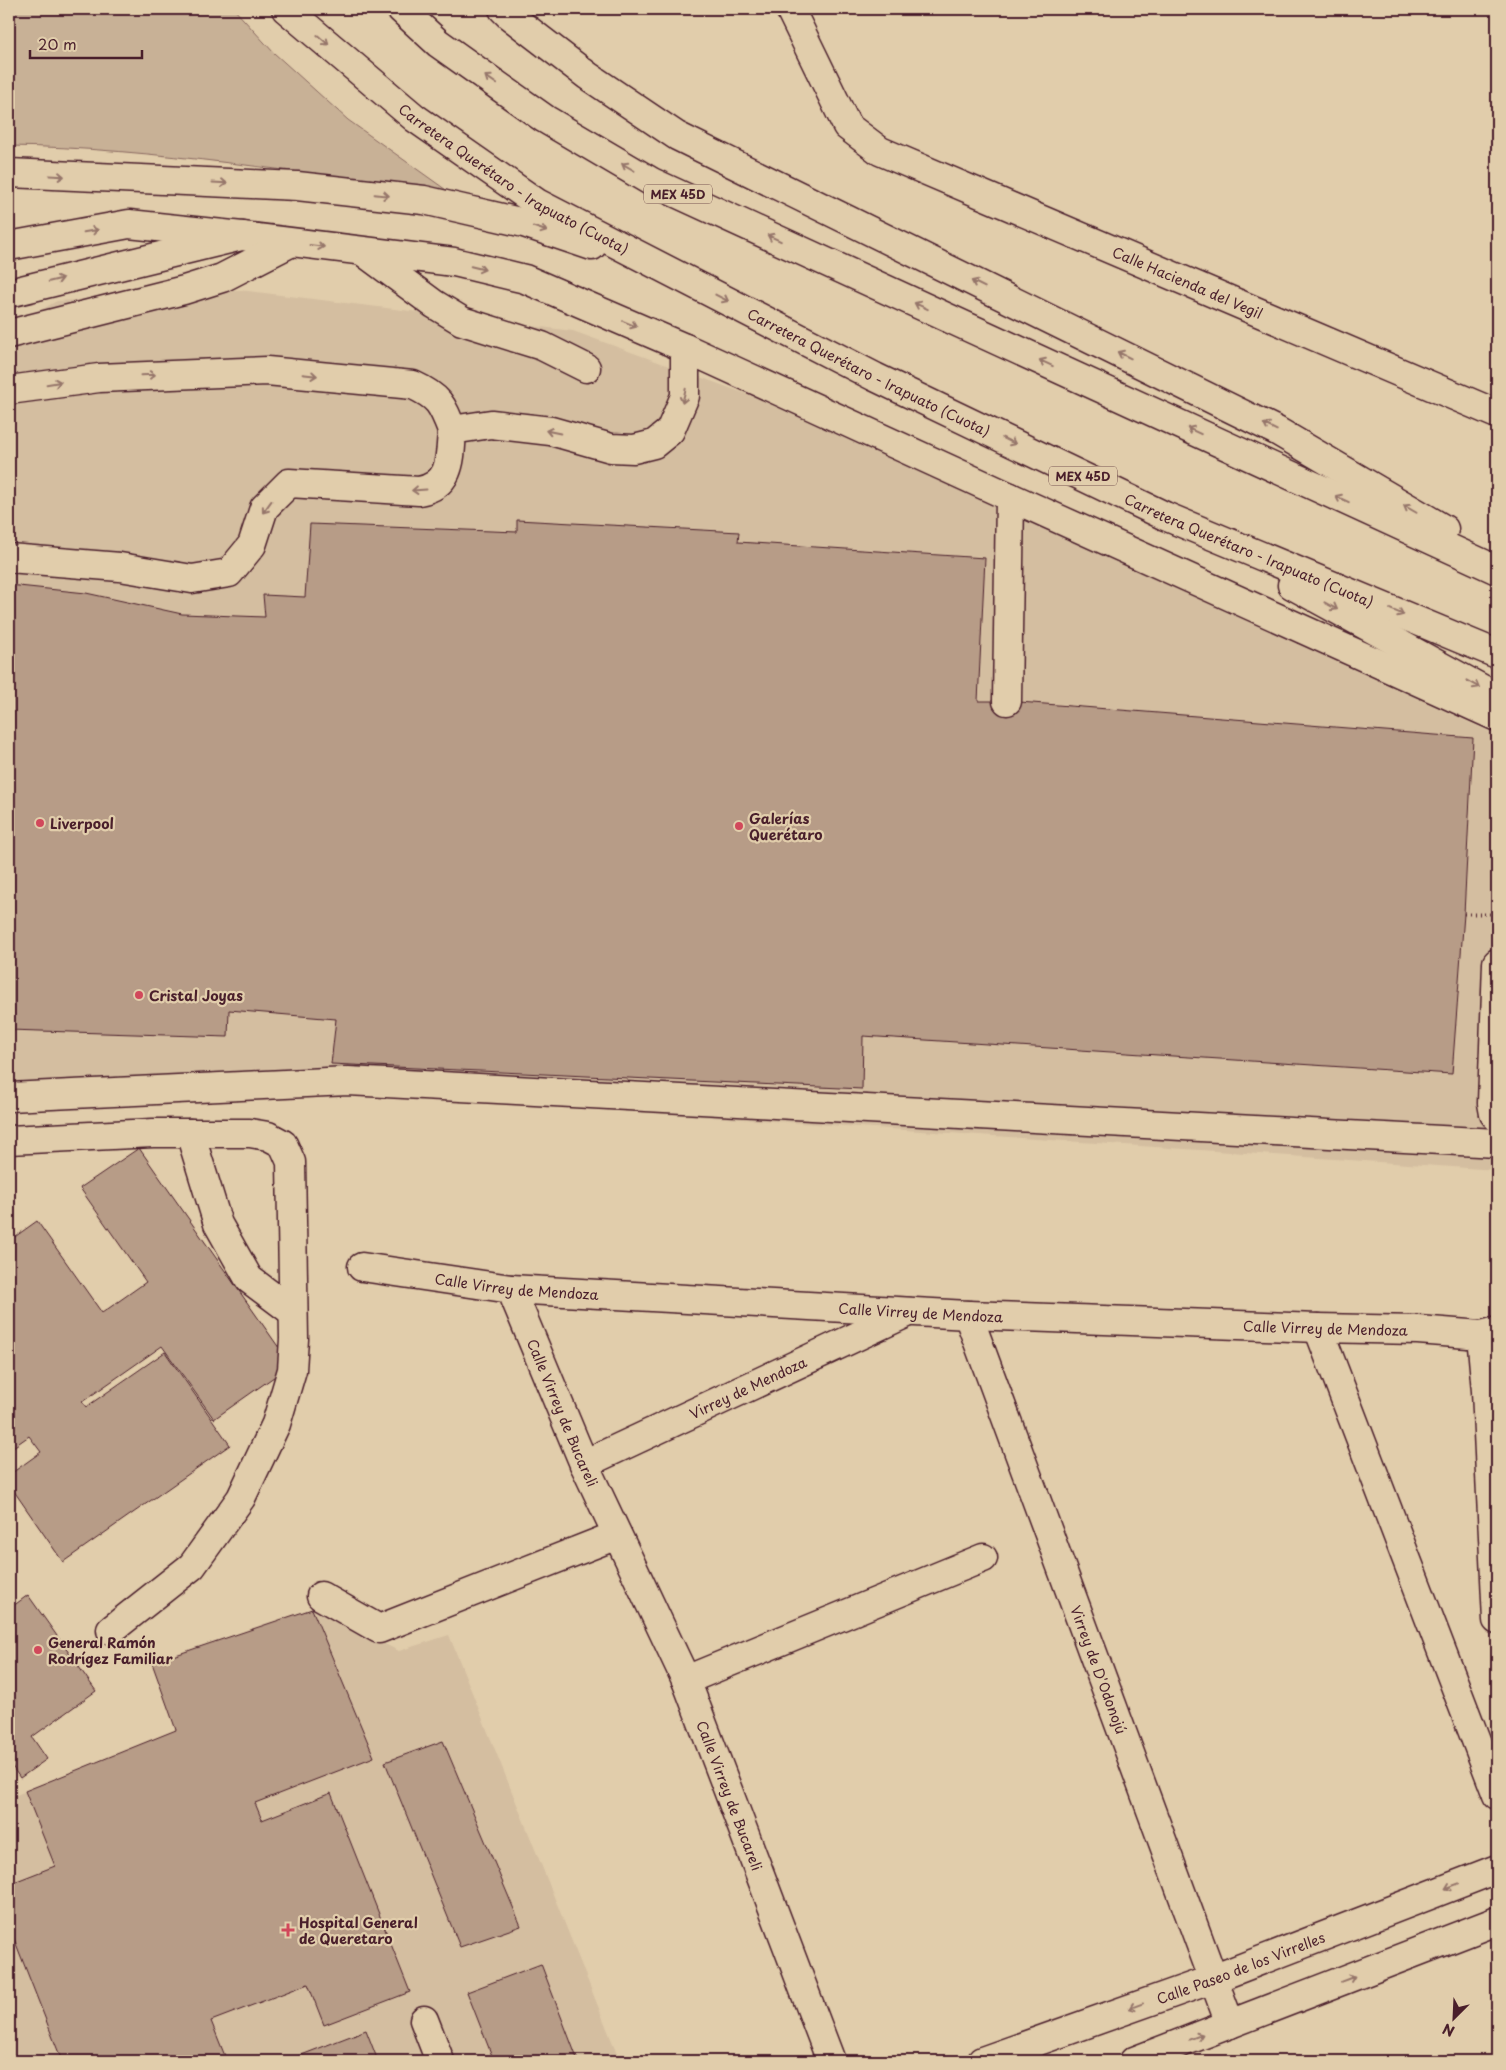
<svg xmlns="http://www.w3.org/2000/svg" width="1506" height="2070" viewBox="0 0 1506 2070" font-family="'Playpen Sans',sans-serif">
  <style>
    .built { fill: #d4bea0 }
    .green { fill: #c8b196; stroke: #896860 }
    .building { fill: #b79c87; stroke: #4a1f2b }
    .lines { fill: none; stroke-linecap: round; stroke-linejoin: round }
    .minor-casing { stroke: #4a1f2b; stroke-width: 31 }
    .highway-casing { stroke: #4a1f2b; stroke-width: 31 }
    .path { stroke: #4a1f2b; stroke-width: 3; stroke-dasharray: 1 4; stroke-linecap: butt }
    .minor { stroke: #e1cdab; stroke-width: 28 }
    .highway { stroke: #e1cdab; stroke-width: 28 }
    .oneway { stroke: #96766b }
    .poi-dot { fill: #d1495b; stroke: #e1cdab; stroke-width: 2 }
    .labels { text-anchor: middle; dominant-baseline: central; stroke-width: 4.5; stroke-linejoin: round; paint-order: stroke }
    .shield { fill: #e1cdab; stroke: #775351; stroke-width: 1 }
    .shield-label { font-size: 12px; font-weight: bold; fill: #4a1f2b }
    .street-label { font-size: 14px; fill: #4a1f2b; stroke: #e1cdab }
    .poi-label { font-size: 14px; font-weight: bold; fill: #4a1f2b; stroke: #e1cdab; text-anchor: start }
  </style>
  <rect width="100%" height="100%" fill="#e1cdab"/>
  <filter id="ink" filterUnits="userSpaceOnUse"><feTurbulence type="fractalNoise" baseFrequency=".02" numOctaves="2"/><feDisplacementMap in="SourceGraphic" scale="10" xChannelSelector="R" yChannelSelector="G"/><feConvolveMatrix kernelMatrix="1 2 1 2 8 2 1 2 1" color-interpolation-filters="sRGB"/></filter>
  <g filter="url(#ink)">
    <g class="built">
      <path d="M 240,290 L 573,331 L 760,399 L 1497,735 L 1497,1170 L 355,1093 L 9,1109 L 9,327 L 57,301 Z"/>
      <path d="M 312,1609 L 399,1651 L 449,1635 L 620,2061 L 9,2061 L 9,1798 L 176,1730 L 152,1663 Z"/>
    </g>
    <path class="green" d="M 9,9 L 234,9 L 274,53 L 348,120 L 449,192 C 303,174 156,148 9,146 Z"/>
    <g class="building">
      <path d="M 517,520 L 739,532 L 738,542 L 985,558 L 978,701 L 1007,701 L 1473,738 L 1464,914 L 1452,1074 L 863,1036 L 862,1089 L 331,1064 L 336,1019 L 229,1010 L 228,1037 L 9,1030 L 9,585 L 86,593 L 182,614 L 265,617 L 263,595 L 305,597 L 310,524 L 517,532 Z"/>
      <path d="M 139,1148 L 291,1365 L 214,1419 L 162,1346 L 82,1402 L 86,1407 L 165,1352 L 230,1445 L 63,1562 L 9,1484 L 9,1475 L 41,1452 L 29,1436 L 9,1450 L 9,1241 L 37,1221 L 102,1313 L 146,1282 L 80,1188 Z"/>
      <path d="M 28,1595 L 96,1691 L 32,1737 L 47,1759 L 20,1778 L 9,1762 L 9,1609 Z"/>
      <path d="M 312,1609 L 374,1757 L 255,1803 L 262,1820 L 331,1793 L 410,1992 L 324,2025 L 308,1984 L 211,2021 L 227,2061 L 62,2061 L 9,1926 L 9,1884 L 55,1866 L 25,1791 L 176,1730 L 152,1663 Z"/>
      <path d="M 443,1741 L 521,1926 L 460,1947 L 385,1762 Z"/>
      <path d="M 541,1964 L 578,2061 L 494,2061 L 467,1992 Z"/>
      <path d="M 366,2030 L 378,2061 L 286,2061 Z"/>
    </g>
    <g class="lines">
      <defs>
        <g id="minor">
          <path id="s1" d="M 790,9 L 847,126 L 880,151 L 1497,414"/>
          <path d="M 365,253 L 434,304 L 462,321 L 542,346 L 586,368"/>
          <path d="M 9,293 L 242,236 L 454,262 L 525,279 L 685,348 L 1010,497 L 1497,717"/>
          <path d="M 9,334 L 184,290 L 222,278 L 290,243"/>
          <path d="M 9,390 L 99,378 L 267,371 L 413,385 C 439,397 442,404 452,430"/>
          <path d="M 9,558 L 120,567 L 192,579 L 229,573 L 252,545 L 264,508 L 289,483 L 419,491 C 452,485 450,458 452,430 L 491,424 L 551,431 L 611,448 L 634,449 L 654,444 L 670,431 L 685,396 L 685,348"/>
          <path d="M 1007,701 L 1010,497"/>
          <path d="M 1497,963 L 1492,1103 L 1494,1114 L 1497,1117"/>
          <path d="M 9,1097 L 348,1081 L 1497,1143"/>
          <path d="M 190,1133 L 218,1224 L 249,1279 L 293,1312"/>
          <path d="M 9,1140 L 153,1133 L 250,1133 L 268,1136 L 283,1144 L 291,1162 L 294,1339 L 292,1370 L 276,1424 L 241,1498 L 192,1566 L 111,1630"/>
          <path id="s2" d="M 362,1267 L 511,1289 L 968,1315 L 1318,1328 L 1418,1330 L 1481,1335 L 1497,1331"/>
          <path id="s3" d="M 511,1289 L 584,1464 L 686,1680 L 831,2061"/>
          <path id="s4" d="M 968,1315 L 1230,2024"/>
          <path d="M 1318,1328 L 1497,1795"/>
          <path d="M 1481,1335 L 1486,1391 L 1497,1620"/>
          <path id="s5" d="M 584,1464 L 909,1312"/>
          <path d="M 321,1596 L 379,1629 L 617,1535"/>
          <path d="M 686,1680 L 983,1558"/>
          <path d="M 424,2020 L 440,2061"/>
          <path id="s6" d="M 982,2061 L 1213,1979 L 1497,1869"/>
          <path d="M 1134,2061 L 1497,1921"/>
        </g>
        <g id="highway">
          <path id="s7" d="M 286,9 L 415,118 L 537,203 L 875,377 L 1165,516 L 1497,654"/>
          <path d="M 401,9 L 438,43 L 545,119 L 652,182 L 1497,570"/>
          <path d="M 503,9 L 510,16 L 588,76 L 677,136 L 1277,431 L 1444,529"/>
          <path d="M 9,173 L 297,186 L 424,200 L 524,223 L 592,246"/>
          <path d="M 9,246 L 129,224 L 242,236"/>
          <path d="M 1292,585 L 1497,697"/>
        </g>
      </defs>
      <use href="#minor" class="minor-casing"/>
      <use href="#highway" class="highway-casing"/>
      <path class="path" d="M 1464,914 L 1497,914"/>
      <use href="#minor" class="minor"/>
      <use href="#highway" class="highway"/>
    </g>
    <defs><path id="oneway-shaft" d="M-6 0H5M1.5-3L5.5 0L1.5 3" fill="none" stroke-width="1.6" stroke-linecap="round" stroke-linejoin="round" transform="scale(1.25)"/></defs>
    <g class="oneway">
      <use href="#oneway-shaft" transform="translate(323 40) rotate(41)"/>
      <use href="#oneway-shaft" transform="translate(491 80) rotate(-145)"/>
      <use href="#oneway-shaft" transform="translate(628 167) rotate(-150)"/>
      <use href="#oneway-shaft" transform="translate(57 176) rotate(3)"/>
      <use href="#oneway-shaft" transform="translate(220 183) rotate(3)"/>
      <use href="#oneway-shaft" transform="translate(382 195) rotate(6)"/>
      <use href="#oneway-shaft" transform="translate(540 229) rotate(19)"/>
      <use href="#oneway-shaft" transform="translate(91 231) rotate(-10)"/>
      <use href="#oneway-shaft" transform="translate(774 238) rotate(-155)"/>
      <use href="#oneway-shaft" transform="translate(317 246) rotate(7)"/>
      <use href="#oneway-shaft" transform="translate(478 268) rotate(14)"/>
      <use href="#oneway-shaft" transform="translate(56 280) rotate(-13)"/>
      <use href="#oneway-shaft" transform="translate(978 284) rotate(-154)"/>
      <use href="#oneway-shaft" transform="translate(722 298) rotate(27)"/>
      <use href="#oneway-shaft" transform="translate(921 306) rotate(-155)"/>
      <use href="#oneway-shaft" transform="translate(630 324) rotate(23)"/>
      <use href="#oneway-shaft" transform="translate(1124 355) rotate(-154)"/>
      <use href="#oneway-shaft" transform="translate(1046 363) rotate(-155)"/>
      <use href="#oneway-shaft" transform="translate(148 375) rotate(-2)"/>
      <use href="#oneway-shaft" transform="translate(310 375) rotate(6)"/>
      <use href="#oneway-shaft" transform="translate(54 383) rotate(-9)"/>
      <use href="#oneway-shaft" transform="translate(684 396) rotate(103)"/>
      <use href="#oneway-shaft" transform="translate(1270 427) rotate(-154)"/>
      <use href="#oneway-shaft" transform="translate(1194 431) rotate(-155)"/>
      <use href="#oneway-shaft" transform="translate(553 432) rotate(-168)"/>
      <use href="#oneway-shaft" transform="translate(1009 441) rotate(26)"/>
      <use href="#oneway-shaft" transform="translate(419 490) rotate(176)"/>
      <use href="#oneway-shaft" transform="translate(1342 499) rotate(-155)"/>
      <use href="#oneway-shaft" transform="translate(267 507) rotate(126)"/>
      <use href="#oneway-shaft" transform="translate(1410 509) rotate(-150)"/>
      <use href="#oneway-shaft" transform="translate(1331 606) rotate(29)"/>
      <use href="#oneway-shaft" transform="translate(1397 612) rotate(23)"/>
      <use href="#oneway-shaft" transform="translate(1473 684) rotate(29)"/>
      <use href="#oneway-shaft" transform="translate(1452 1886) rotate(159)"/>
      <use href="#oneway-shaft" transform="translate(1348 1979) rotate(-21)"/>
      <use href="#oneway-shaft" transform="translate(1136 2006) rotate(160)"/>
      <use href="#oneway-shaft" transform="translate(1196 2037) rotate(-21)"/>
    </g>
  </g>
  <g class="poi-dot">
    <circle cx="40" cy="823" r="5"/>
    <circle cx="739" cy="826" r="5"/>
    <circle cx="139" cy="995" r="5"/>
    <circle cx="38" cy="1650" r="5"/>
    <path d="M285.5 1922.5h5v5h5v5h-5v5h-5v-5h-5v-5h5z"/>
  </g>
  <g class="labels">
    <g class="shield">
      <rect x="644" y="184.5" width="68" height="19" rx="4"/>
      <rect x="1049" y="466.5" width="68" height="19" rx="4"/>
    </g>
    <g class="shield-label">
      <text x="678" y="194">MEX 45D</text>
      <text x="1083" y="476">MEX 45D</text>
    </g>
    <g class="street-label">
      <text stroke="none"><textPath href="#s7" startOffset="285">Carretera Querétaro - Irapuato (Cuota)</textPath></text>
      <text stroke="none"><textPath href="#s1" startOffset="506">Calle Hacienda del Vegil</textPath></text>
      <text stroke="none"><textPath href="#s7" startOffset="690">Carretera Querétaro - Irapuato (Cuota)</textPath></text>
      <text stroke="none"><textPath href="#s7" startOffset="1110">Carretera Querétaro - Irapuato (Cuota)</textPath></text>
      <text stroke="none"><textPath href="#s2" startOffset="156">Calle Virrey de Mendoza</textPath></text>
      <text stroke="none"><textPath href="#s2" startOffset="561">Calle Virrey de Mendoza</textPath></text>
      <text stroke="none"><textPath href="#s2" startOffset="966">Calle Virrey de Mendoza</textPath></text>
      <text stroke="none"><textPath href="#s5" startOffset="181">Virrey de Mendoza</textPath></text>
      <text stroke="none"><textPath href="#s3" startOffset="134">Calle Virrey de Bucareli</textPath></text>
      <text stroke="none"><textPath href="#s4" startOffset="378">Virrey de D'Odonojú</textPath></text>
      <text stroke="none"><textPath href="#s3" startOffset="552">Calle Virrey de Bucareli</textPath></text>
      <text stroke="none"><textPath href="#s6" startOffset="275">Calle Paseo de los Virrelles</textPath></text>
    </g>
    <g class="poi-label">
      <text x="749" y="818">Galerías<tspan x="749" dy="16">Querétaro</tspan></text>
      <text x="50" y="823">Liverpool</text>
      <text x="149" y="995">Cristal Joyas</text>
      <text x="48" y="1642">General Ramón<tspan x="48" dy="16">Rodrígez Familiar</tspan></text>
      <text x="299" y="1922">Hospital General<tspan x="299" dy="16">de Queretaro</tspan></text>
    </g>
  </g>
  <rect width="1506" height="2070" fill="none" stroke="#e1cdab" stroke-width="30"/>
  <rect x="15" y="15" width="1476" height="2040" fill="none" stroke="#4a1f2b" stroke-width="2" filter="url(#ink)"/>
  <g transform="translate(1454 2018) rotate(204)" stroke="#e1cdab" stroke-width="4" paint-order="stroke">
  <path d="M0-4L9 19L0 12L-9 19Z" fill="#4a1f2b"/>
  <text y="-8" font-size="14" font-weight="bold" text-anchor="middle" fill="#4a1f2b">N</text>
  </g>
  <path d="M30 50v8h112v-8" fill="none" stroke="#4a1f2b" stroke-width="2.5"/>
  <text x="38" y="50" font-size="15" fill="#4a1f2b" stroke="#e1cdab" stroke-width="4" paint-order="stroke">20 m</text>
</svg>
